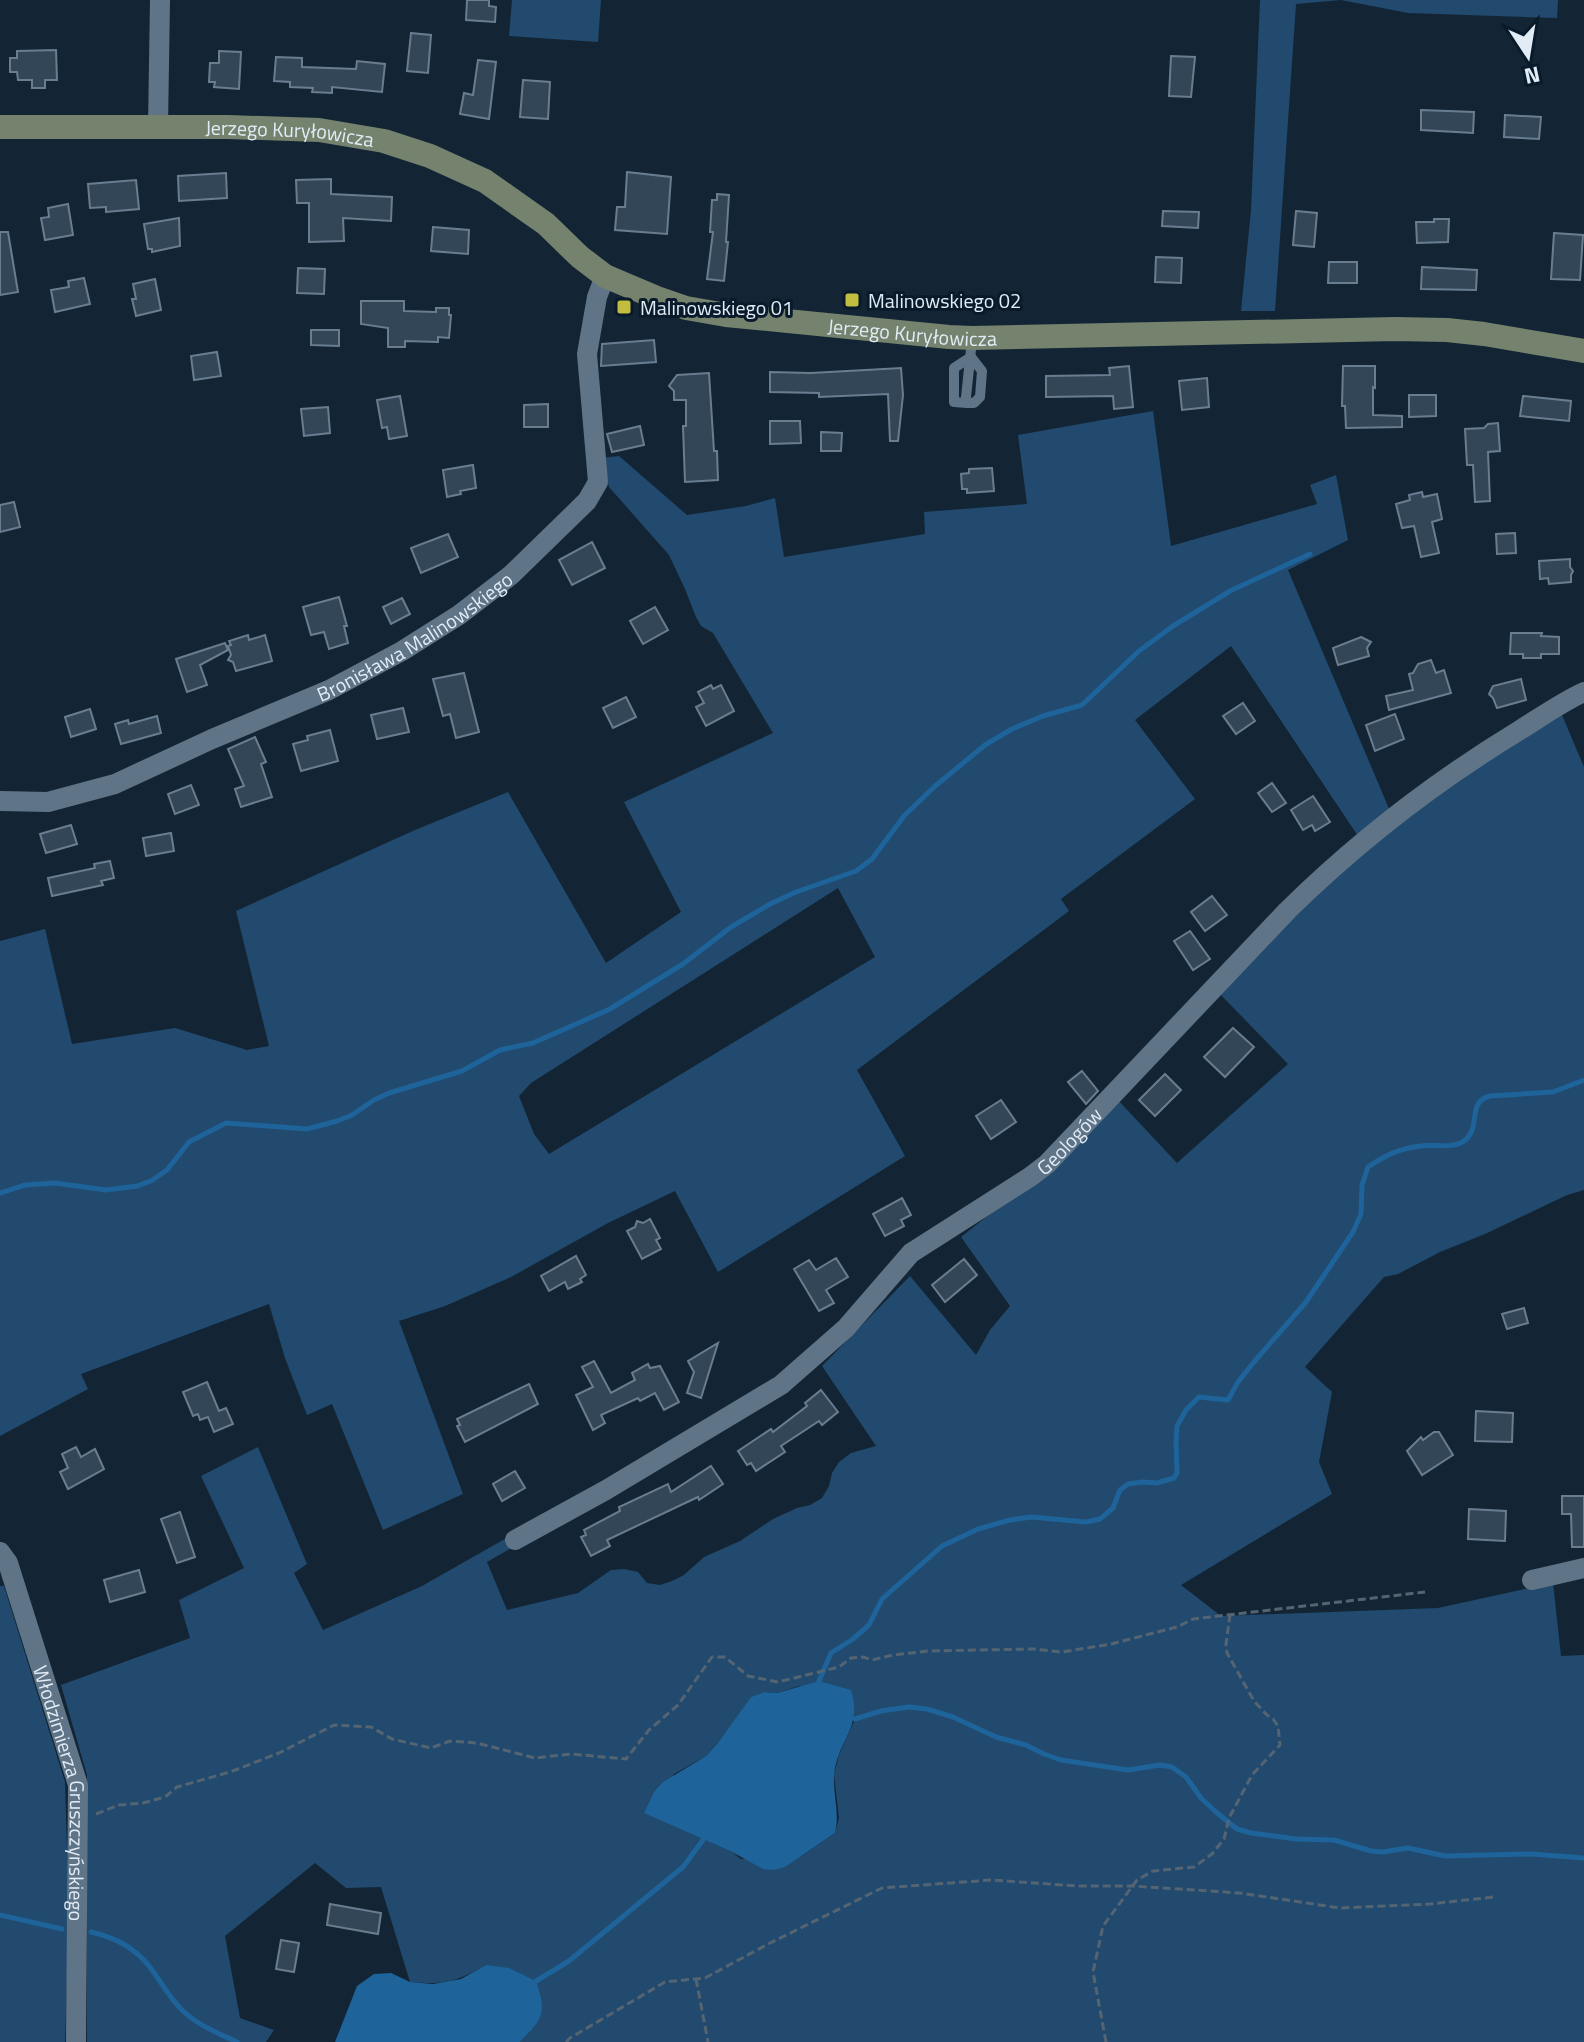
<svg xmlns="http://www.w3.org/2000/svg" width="1584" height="2042" viewBox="0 0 1584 2042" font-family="'Titillium Web',sans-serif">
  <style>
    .green { fill: #214a6e; fill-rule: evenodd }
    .water { fill: #1e639a }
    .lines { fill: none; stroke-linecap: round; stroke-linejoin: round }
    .stream { stroke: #1e639a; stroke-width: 5 }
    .building { fill: #334658; stroke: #697d91; stroke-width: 2 }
    .path { stroke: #546472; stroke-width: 3; stroke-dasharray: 8 4; stroke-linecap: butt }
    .lane { stroke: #5f7487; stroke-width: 10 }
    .street { stroke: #5f7487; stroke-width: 20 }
    .secondary { stroke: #75826e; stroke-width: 24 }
    .poi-dot { fill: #c3bd3f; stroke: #091b2a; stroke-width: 3 }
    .labels { text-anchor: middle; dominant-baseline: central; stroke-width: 6; stroke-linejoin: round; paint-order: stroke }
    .street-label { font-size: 20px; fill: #e1ecf7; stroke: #091b2a }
    .poi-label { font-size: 20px; fill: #e1ecf7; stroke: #091b2a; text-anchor: start }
  </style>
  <rect width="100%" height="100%" fill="#132534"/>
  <g class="green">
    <path d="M 512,0 L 601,0 L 598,42 L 509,36 Z"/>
    <path d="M 1260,0 L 1558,0 L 1557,18 L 1408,13 L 1341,0 L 1296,4 L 1275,311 L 1241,311 L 1251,210 Z"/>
    <path d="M 1153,411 L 1171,546 L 1317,504 L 1310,485 L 1336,475 L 1348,540 L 1288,570 L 1390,811 L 1358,836 L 1231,646 L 1135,720 L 1195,799 L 1061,899 L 1069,911 L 857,1070 L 905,1156 L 718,1272 L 675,1191 L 608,1223 L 511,1277 L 445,1306 L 399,1321 L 463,1494 L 383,1530 L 332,1404 L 307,1415 L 285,1358 L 269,1304 L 81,1374 L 88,1389 L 0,1436 L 0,941 L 45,929 L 72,1044 L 175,1028 L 247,1050 L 269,1046 L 236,911 L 415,830 L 508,792 L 606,963 L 681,912 L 624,802 L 773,733 L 713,633 L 701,626 L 696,617 L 685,589 L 669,555 L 609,487 L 602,458 L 619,456 L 687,515 L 746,506 L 775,498 L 784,557 L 925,534 L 924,512 L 1027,504 L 1018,435 ZM 838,888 L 875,957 L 549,1154 L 534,1134 L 519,1096 L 531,1083 Z"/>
    <path d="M 1562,715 L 1584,767 L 1584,1190 L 1567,1195 L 1485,1234 L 1440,1252 L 1398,1274 L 1384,1277 L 1305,1367 L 1332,1392 L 1319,1462 L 1332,1494 L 1181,1585 L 1221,1616 L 1438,1608 L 1553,1583 L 1561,1656 L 1584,1655 L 1584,2042 L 520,2042 L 530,2032 L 486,1965 C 456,1982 444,1985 410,1982 L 381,1887 L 346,1888 L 315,1863 L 225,1936 L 240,2018 L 274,2030 L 266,2042 L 87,2042 L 87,1775 L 61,1685 L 190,1638 L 179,1600 L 244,1568 L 201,1476 L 258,1447 L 307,1564 L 294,1573 L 323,1630 L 422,1586 L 510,1536 L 513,1547 L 487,1562 L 507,1610 L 578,1593 L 611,1570 L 624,1569 L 638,1572 L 647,1583 L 660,1585 L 672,1581 L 684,1575 L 704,1557 L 740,1541 L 773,1519 L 797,1508 L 810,1505 L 822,1498 L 829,1486 L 832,1473 L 839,1462 L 851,1453 L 876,1446 L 822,1366 L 910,1276 L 976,1355 L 990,1330 L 1010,1306 L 961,1237 L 1067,1153 L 1117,1099 L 1177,1163 L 1288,1064 L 1217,991 L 1329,876 L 1471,769 ZM 799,1686 L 855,1719 L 839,1755 L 834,1774 L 839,1818 L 835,1833 L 800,1857 L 741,1859 L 732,1852 L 645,1813 L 674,1774 L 706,1756 L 717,1744 L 752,1697 L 764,1692 L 777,1693 Z"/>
    <path d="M 0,1586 L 4,1586 L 65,1782 L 69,1922 L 65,2042 L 0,2042 Z"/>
  </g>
  <g class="water">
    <path d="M 819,1681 L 851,1690 C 863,1729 837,1740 834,1776 C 833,1796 840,1813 835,1833 L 785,1867 L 774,1870 L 763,1869 L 732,1852 L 644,1813 L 654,1792 L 663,1782 L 706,1756 L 717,1744 L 751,1697 L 764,1692 L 777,1693 Z"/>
    <path d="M 486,1965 L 509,1968 L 536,1981 C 547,2012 543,2019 520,2042 L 335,2042 L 357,1986 L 374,1974 L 391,1973 L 410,1982 L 433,1984 L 461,1979 Z"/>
  </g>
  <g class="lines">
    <g class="stream">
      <path d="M 0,1193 L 25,1185 L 55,1183 L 106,1190 L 137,1186 L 151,1181 L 167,1170 L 189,1142 L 226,1123 L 307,1129 L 337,1121 L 352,1115 L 374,1100 L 389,1093 L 462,1071 L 500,1050 L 533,1043 L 610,1009 L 683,964 L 731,927 L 770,904 L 796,892 L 856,871 L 872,859 L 904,816 L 934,787 L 985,745 L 1012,729 L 1043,716 L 1082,705 L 1139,651 L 1173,626 L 1230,591 L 1310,554"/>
      <path d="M 819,1681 L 831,1653 L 853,1639 L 869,1625 L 882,1599 L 942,1546 L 978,1529 L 1010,1520 L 1031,1517 L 1086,1522 L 1100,1519 L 1113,1508 L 1120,1490 L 1128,1484 L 1143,1482 L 1157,1483 L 1174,1478 L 1177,1473 L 1176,1441 L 1177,1426 L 1186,1410 L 1199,1397 L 1228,1400 L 1238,1382 L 1254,1362 L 1306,1302 L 1353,1232 L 1361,1214 L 1362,1185 L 1368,1167 C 1386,1155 1398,1149 1420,1146 C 1433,1144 1453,1149 1464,1141 C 1482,1128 1466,1102 1490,1096 L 1553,1092 L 1584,1080"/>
      <path d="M 855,1719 L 881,1711 L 909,1707 L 927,1709 L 953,1717 L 996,1737 L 1026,1745 L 1044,1754 L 1061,1760 L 1128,1770 L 1160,1765 L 1172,1767 L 1186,1777 L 1201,1798 L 1217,1813 L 1237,1829 L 1251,1833 L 1296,1839 L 1334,1840 L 1371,1851 L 1383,1852 L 1408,1848 L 1445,1856 L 1531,1854 L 1584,1858"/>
      <path d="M 0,1915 L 62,1929"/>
      <path d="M 91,1932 C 113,1937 135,1948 149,1966 C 161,1981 169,1998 183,2011 C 199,2026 218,2033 237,2042"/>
      <path d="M 536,1981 L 569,1961 L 683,1867 L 703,1840"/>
    </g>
  </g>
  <g class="building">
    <path d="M 467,0 L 489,0 L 489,6 L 496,7 L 495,22 L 466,20 Z"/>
    <path d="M 411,33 L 431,35 L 428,73 L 407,71 Z"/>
    <path d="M 56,50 L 57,80 L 45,80 L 45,88 L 32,88 L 32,80 L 18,80 L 17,72 L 10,72 L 10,58 L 17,58 L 17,51 Z"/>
    <path d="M 219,51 L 241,52 L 239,89 L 214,87 L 215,82 L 209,82 L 210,63 L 219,63 Z"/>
    <path d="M 1171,56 L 1195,57 L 1191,97 L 1169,96 Z"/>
    <path d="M 276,57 L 302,58 L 302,67 L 356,69 L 357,61 L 385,64 L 382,92 L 332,87 L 332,93 L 312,92 L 313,88 L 290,87 L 290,82 L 274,81 Z"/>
    <path d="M 478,60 L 496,62 L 489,119 L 460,114 L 464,93 L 473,95 Z"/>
    <path d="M 523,80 L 550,82 L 548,119 L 520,117 Z"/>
    <path d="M 1421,110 L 1474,112 L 1473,133 L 1421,130 Z"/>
    <path d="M 1505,115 L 1541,117 L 1539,139 L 1504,137 Z"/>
    <path d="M 627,172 L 671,177 L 667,234 L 615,230 L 617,207 L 625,207 Z"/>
    <path d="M 226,173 L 227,198 L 179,201 L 178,176 Z"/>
    <path d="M 331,179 L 331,194 L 392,197 L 391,221 L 343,218 L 344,241 L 309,242 L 309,203 L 297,203 L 296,180 Z"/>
    <path d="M 136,180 L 139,209 L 106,212 L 106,207 L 90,208 L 88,184 Z"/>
    <path d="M 717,194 L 729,195 L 726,242 L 728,242 L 724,281 L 707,279 L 713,232 L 710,232 L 712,200 L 717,200 Z"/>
    <path d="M 68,204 L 73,235 L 45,240 L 41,218 L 49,217 L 48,208 Z"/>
    <path d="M 1163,211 L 1199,212 L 1198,228 L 1162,226 Z"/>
    <path d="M 1296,211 L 1317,213 L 1314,247 L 1293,245 Z"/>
    <path d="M 179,218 L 180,246 L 152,252 L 152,249 L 148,249 L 144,224 Z"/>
    <path d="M 1434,219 L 1449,219 L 1448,242 L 1417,243 L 1416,222 L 1434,222 Z"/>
    <path d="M 433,227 L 469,230 L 468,254 L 431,251 Z"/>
    <path d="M 0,232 L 8,232 L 18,292 L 0,295 Z"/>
    <path d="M 1554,233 L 1583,235 L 1580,280 L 1551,279 Z"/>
    <path d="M 1156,257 L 1182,258 L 1181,283 L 1155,282 Z"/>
    <path d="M 1329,262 L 1357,262 L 1357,283 L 1328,283 Z"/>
    <path d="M 1422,267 L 1477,270 L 1476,290 L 1421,289 Z"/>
    <path d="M 298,268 L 325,269 L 324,294 L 297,293 Z"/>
    <path d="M 84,278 L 90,304 L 55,312 L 51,290 L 69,287 L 68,281 Z"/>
    <path d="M 155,279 L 161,310 L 136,316 L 132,299 L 136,299 L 133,284 Z"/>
    <path d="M 361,301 L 404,301 L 404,311 L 436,312 L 436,308 L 449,308 L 449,315 L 451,315 L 449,338 L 438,337 L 438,342 L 405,341 L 405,347 L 388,347 L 388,328 L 361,324 Z"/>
    <path d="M 311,330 L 339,330 L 339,346 L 311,345 Z"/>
    <path d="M 654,340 L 656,362 L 601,366 L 602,344 Z"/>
    <path d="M 217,352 L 221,376 L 194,380 L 191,356 Z"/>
    <path d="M 1129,366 L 1133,407 L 1114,409 L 1113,396 L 1046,397 L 1046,376 L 1110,375 L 1109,368 Z"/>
    <path d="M 1343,366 L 1375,366 L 1375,388 L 1373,387 L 1373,415 L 1402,416 L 1402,427 L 1346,428 L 1345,406 L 1342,406 Z"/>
    <path d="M 901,368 L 903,395 L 898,441 L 890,441 L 888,394 L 819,397 L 819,393 L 770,392 L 770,372 L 811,373 Z"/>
    <path d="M 709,373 L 714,451 L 717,451 L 718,480 L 685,482 L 683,426 L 686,426 L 686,400 L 674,400 L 674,391 L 669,386 L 677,375 Z"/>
    <path d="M 1207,378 L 1209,407 L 1182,410 L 1179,381 Z"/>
    <path d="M 1409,395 L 1436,395 L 1436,416 L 1409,417 Z"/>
    <path d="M 400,396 L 407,436 L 389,439 L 387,427 L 382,428 L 377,400 Z"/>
    <path d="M 1523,396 L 1571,401 L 1569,421 L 1520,416 Z"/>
    <path d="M 548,404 L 548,427 L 524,427 L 524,405 Z"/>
    <path d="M 328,407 L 330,433 L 304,436 L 301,409 Z"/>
    <path d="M 770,421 L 800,421 L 801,443 L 770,444 Z"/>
    <path d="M 1498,423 L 1500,451 L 1488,452 L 1490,501 L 1475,502 L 1473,465 L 1467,465 L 1465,429 L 1484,428 L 1488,424 Z"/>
    <path d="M 640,426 L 644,445 L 612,452 L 607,434 Z"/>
    <path d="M 821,432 L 842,433 L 841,451 L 821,451 Z"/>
    <path d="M 473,465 L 476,488 L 460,491 L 461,494 L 447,497 L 443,470 Z"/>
    <path d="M 992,468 L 994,491 L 967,493 L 967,489 L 962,489 L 961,474 L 969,473 L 969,469 Z"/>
    <path d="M 1422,492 L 1423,497 L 1437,494 L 1442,519 L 1432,522 L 1439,553 L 1421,557 L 1414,526 L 1402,528 L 1396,504 L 1410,500 L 1409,495 Z"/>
    <path d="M 14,502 L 20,527 L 0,532 L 0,505 Z"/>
    <path d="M 1515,533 L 1516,553 L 1497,554 L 1496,534 Z"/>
    <path d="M 448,534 L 458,557 L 421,573 L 411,548 Z"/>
    <path d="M 592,542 L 605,568 L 572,585 L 559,560 Z"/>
    <path d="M 1570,559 L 1570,567 L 1573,571 L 1571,575 L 1571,582 L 1549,584 L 1548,578 L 1540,579 L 1539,561 Z"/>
    <path d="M 339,597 L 347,626 L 344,626 L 348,643 L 329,649 L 324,632 L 311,635 L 303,607 Z"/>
    <path d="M 402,598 L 410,614 L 391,624 L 383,607 Z"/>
    <path d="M 655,607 L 668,630 L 643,644 L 630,621 Z"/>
    <path d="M 1511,633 L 1542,633 L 1541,636 L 1559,637 L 1559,654 L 1541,654 L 1541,658 L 1523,658 L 1523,654 L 1510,654 Z"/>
    <path d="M 248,635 L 249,640 L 265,635 L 272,661 L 236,671 L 233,662 L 228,660 L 231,655 L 228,646 L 231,645 L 229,641 Z"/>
    <path d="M 1361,637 L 1371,642 L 1367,648 L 1369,656 L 1338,665 L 1333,648 Z"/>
    <path d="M 225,643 L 228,650 L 200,665 L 207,685 L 187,692 L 176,659 Z"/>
    <path d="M 1431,660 L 1436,673 L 1444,670 L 1451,693 L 1389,710 L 1386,696 L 1413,690 L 1409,674 L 1413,673 L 1418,664 Z"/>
    <path d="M 464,673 L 479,732 L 456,738 L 450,714 L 443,716 L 433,679 Z"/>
    <path d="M 1521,679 L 1526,700 L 1497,708 L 1493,698 L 1489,694 L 1493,686 Z"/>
    <path d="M 711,685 L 713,689 L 721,685 L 734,711 L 706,726 L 696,707 L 704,703 L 698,692 Z"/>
    <path d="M 626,697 L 636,717 L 613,728 L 603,708 Z"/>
    <path d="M 1243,703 L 1255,721 L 1236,734 L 1223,716 Z"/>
    <path d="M 403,708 L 409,732 L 377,739 L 371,715 Z"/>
    <path d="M 90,709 L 96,729 L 71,737 L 65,717 Z"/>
    <path d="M 1395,714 L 1404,739 L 1375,751 L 1366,725 Z"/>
    <path d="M 157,716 L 161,733 L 121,744 L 115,724 L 128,720 L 129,724 Z"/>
    <path d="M 330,730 L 338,761 L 301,771 L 293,744 L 308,740 L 307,736 Z"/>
    <path d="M 255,737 L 266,762 L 261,764 L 272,797 L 241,807 L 235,789 L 244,786 L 228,749 Z"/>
    <path d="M 1272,783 L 1286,803 L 1272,812 L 1258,793 Z"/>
    <path d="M 191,785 L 199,805 L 175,814 L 168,794 Z"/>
    <path d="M 1313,796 L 1330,822 L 1315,831 L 1312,825 L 1303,830 L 1291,810 Z"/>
    <path d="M 71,825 L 77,844 L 46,853 L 40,834 Z"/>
    <path d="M 171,833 L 174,851 L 146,856 L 143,838 Z"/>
    <path d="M 110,861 L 114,878 L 101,881 L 103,885 L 52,896 L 48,878 L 95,868 L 94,864 Z"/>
    <path d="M 1212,896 L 1227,915 L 1205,931 L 1191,912 Z"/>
    <path d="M 1190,931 L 1210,959 L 1193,970 L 1174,941 Z"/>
    <path d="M 1233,1028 L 1254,1047 L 1225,1077 L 1204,1057 Z"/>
    <path d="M 1082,1071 L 1098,1091 L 1086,1104 L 1068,1082 Z"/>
    <path d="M 1165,1074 L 1181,1090 L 1155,1116 L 1139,1100 Z"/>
    <path d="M 1001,1100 L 1016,1122 L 991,1139 L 976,1116 Z"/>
    <path d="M 902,1198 L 911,1215 L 901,1220 L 904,1226 L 885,1236 L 873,1214 Z"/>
    <path d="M 650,1219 L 660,1238 L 656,1240 L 661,1249 L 642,1259 L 627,1231 L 635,1227 L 637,1221 L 643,1223 Z"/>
    <path d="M 576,1256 L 586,1275 L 580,1279 L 582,1282 L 568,1289 L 565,1282 L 549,1291 L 541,1276 Z"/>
    <path d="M 836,1258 L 848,1277 L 826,1290 L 834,1303 L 819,1311 L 794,1269 L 809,1260 L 816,1270 Z"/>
    <path d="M 964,1259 L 977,1275 L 945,1302 L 932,1285 Z"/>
    <path d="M 1524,1308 L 1528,1323 L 1507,1329 L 1502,1314 Z"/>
    <path d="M 718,1343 L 701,1398 L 687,1393 L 694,1372 L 688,1361 Z"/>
    <path d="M 594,1361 L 611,1393 L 635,1380 L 632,1373 L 648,1364 L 650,1368 L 660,1366 L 679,1402 L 664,1410 L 655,1393 L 640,1401 L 638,1398 L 601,1415 L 605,1423 L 593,1430 L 576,1395 L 593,1387 L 582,1367 Z"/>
    <path d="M 207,1382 L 219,1411 L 226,1408 L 233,1424 L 214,1432 L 208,1417 L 200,1420 L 198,1414 L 193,1416 L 183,1392 Z"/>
    <path d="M 529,1384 L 538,1404 L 465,1442 L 457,1426 L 460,1425 L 457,1419 Z"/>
    <path d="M 821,1390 L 838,1412 L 822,1425 L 819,1421 L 781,1446 L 785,1452 L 756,1471 L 751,1463 L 747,1465 L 738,1451 L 771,1429 L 773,1432 L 807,1406 L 805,1403 Z"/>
    <path d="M 1476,1411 L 1513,1413 L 1512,1442 L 1475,1441 Z"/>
    <path d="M 1434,1432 L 1439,1432 L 1453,1455 L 1422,1475 L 1407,1451 L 1421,1437 L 1423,1440 Z"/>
    <path d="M 76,1447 L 81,1457 L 95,1449 L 104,1469 L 68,1489 L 60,1472 L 68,1468 L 62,1454 Z"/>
    <path d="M 711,1466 L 723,1484 L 699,1500 L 698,1497 L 607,1540 L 610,1546 L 591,1556 L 581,1537 L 586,1535 L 584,1530 L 620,1511 L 619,1507 L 668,1484 L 671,1492 Z"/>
    <path d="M 515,1471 L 525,1488 L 502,1501 L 493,1484 Z"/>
    <path d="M 1562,1496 L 1584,1496 L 1584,1547 L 1572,1547 L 1571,1514 L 1562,1514 Z"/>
    <path d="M 1469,1509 L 1506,1511 L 1505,1541 L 1468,1539 Z"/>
    <path d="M 180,1512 L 195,1557 L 177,1563 L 161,1519 Z"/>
    <path d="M 139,1570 L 145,1592 L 110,1602 L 104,1580 Z"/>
    <path d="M 330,1904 L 381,1913 L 378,1934 L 327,1925 Z"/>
    <path d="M 281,1940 L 299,1943 L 294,1972 L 276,1969 Z"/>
  </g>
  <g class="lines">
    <g class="path">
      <path d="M 96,1814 L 119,1805 L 143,1803 L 165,1797 L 177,1787 L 230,1772 L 279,1753 L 334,1725 L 371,1727 L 392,1739 L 431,1748 L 450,1741 L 477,1743 L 535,1758 L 571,1754 L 626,1759 L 649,1730 L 678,1705 L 712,1657 L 725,1657 L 748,1676 L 778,1682 L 839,1667 L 851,1658 L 863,1657 L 872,1660 L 893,1655 L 928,1651 L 980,1650 L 1033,1649 L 1062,1652 L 1111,1644 L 1177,1627 L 1193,1619 L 1425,1592"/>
      <path d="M 696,1979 L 708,2042"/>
      <path d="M 566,2042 L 570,2038 L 665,1982 L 705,1978 L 770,1943 L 882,1888 L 991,1880 L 1078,1886 L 1133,1886 L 1240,1893 L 1340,1908 L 1430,1904 L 1494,1897"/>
      <path d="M 1106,2042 L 1093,1972 L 1103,1926 L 1137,1880 L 1153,1871 L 1194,1867 L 1212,1854 L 1224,1839 L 1229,1818 L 1252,1775 L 1280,1745 L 1278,1726 L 1273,1719 L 1267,1715 L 1254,1701 L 1227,1653 L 1226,1644 L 1230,1615"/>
    </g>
    <g class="lane">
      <path d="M 971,357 L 982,371 L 980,397 L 974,403 L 967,403 L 966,397 L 972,340"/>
      <path d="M 967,403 L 954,402 L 954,368 L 971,357"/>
    </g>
    <g class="street">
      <path d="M 158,126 L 160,0"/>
      <path id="s1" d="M 0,801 L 48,802 L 115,784 L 212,739 L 329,690 L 402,651 L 459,615 L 511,575 L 587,501 L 598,482 L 587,354 L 597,297 L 605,276"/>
      <path id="s2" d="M 515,1540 L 606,1490 L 781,1385 L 846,1328 L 911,1253 L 1030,1177 L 1047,1164 L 1287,911 C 1357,842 1436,781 1520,730 C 1541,717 1562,702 1584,692"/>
      <path id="s3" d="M 0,1552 L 8,1563 L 78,1785 L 76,2042"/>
      <path d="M 1532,1580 L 1584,1568"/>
    </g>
    <path class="secondary" id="s4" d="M 0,127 L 228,127 L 319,130 L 384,141 L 430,156 L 485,181 L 546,224 L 580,257 L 605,276 L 657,298 L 686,308 L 726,315 L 949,337 L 972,338 L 1395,329 L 1447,330 L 1484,334 L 1584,351"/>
  </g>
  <g class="poi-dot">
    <rect x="844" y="292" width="16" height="16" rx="4"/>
    <rect x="616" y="299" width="16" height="16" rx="4"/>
  </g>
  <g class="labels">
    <g class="street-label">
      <text stroke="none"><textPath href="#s4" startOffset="290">Jerzego Kuryłowicza</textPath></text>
      <text stroke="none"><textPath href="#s4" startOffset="962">Jerzego Kuryłowicza</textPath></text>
      <text stroke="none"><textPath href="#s1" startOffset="452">Bronisława Malinowskiego</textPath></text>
      <text stroke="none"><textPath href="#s2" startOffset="688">Geologów</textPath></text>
      <text stroke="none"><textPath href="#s3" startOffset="252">Włodzimierza Gruszczyńskiego</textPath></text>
    </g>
    <g class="poi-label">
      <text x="868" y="300">Malinowskiego 02</text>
      <text x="640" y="307">Malinowskiego 01</text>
    </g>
  </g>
  <g transform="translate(1528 56) rotate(168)" stroke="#091b2a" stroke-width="6" paint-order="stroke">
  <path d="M0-6L14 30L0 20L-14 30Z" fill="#e1ecf7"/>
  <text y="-12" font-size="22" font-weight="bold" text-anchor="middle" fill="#e1ecf7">N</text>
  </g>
</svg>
